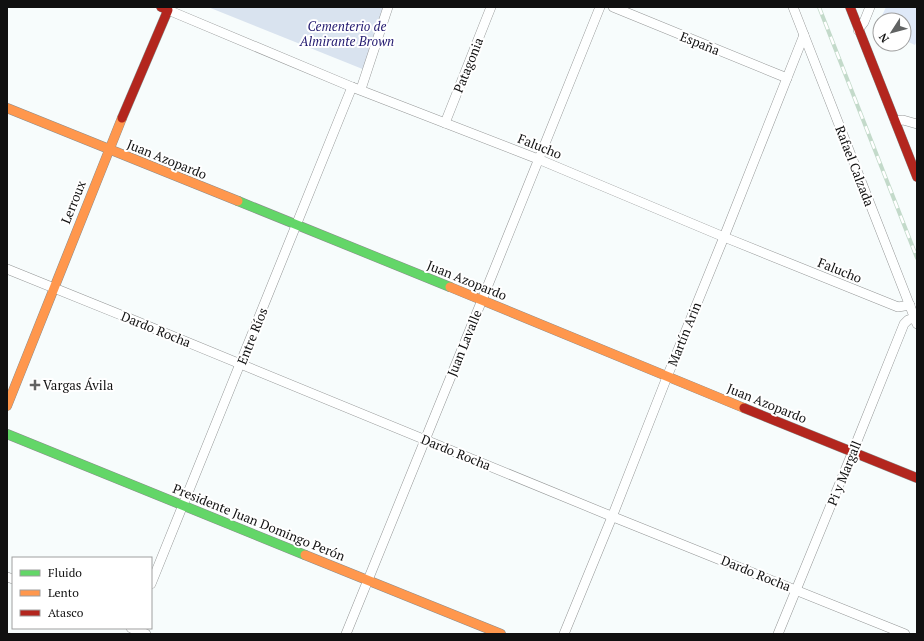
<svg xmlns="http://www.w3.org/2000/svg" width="924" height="641" viewBox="0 0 924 641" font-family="'PT Serif',serif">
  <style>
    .cemetery { fill: #d9e3ef }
    .pitch { fill: #dfe9f8 }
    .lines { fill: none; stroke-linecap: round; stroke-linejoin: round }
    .street-casing { stroke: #949696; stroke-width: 10 }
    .fast-casing { stroke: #8b8d8d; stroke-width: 10 }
    .slow-casing { stroke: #8b8d8d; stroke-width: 10 }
    .jam-casing { stroke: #8b8d8d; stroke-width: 10 }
    .street { stroke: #feffff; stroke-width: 9 }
    .fast { stroke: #63d668; stroke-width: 9 }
    .slow { stroke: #ff974d; stroke-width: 9 }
    .jam { stroke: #b3261e; stroke-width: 9 }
    .rail-casing { stroke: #c3daca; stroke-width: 4 }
    .rail { stroke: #fff; stroke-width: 2.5; stroke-dasharray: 8; stroke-linecap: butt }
    .poi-dot { fill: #616363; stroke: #fff; stroke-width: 1.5 }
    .labels { text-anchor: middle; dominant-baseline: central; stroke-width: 4; stroke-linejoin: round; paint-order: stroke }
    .park-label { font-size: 13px; font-style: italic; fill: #22196f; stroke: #fff }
    .street-label { font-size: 13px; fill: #101010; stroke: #fff }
    .poi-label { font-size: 13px; fill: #101010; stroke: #fff; text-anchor: start }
  </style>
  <rect width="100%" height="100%" fill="#f7fcfc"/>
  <path class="cemetery" d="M 208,7 L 384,7 L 365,70 Z"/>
  <path class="pitch" d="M 886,7 L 917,7 L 917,41 L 915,45 L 904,40 L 904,20 L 880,20 Z"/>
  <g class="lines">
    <defs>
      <g id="street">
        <path d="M 613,7 L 787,78"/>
        <path d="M 793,7 L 917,324"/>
        <path d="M 168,10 L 352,87 L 538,159 L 724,237 L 898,307 L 910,305"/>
        <path d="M 858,30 L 864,22 L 870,7"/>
        <path d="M 361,89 L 388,7"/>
        <path d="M 895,121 L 903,120 L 917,124"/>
        <path d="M 445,123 L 491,7"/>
        <path d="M 7,269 C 209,350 410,434 611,516 C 709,556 807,594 905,634"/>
        <path d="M 7,577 L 13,579"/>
        <path d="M 151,584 L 352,87"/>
        <path d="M 131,628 L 146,634"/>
        <path d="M 346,634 L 482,300 L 600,7"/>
        <path d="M 564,634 L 612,517 L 667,377 L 724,237 L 804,35"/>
        <path d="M 778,634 L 853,451 L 904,324 L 908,320 L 914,318"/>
      </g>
      <g id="fast">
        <path d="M 238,201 L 450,287"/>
        <path d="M 7,434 L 305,555"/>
      </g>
      <g id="slow">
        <path d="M 7,108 L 238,201"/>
        <path d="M 450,287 L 744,408"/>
        <path d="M 7,406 L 122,118"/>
        <path d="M 305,555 L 501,634"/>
      </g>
      <g id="jam">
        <path d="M 850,7 L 917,177"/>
        <path d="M 122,118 L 168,10 L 161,7"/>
        <path d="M 744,408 L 917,478"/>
      </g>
    </defs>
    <use href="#street" class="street-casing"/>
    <use href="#fast" class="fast-casing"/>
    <use href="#slow" class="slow-casing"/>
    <use href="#jam" class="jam-casing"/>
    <use href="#street" class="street"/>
    <use href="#fast" class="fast"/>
    <use href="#slow" class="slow"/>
    <use href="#jam" class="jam"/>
    <defs>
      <path id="rail" d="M 819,7 L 917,258"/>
    </defs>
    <use href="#rail" class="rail-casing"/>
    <use href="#rail" class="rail"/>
  </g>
  <path class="poi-dot" d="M33 379h4v4h4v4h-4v4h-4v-4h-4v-4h4z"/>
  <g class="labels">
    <g class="park-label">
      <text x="347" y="26">Cementerio de<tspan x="347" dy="15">Almirante Brown</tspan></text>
    </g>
    <g class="street-label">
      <text transform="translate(700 43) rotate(22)">España</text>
      <text transform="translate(468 65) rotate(-68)">Patagonia</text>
      <text transform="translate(540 146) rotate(22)">Falucho</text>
      <text transform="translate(167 159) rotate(22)">Juan Azopardo</text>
      <text transform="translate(855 166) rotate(69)">Rafael Calzada</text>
      <text transform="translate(73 202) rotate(-68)">Lerroux</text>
      <text transform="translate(840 270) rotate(22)">Falucho</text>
      <text transform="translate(467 280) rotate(22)">Juan Azopardo</text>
      <text transform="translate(156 329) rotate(22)">Dardo Rocha</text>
      <text transform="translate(684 334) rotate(-68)">Martín Arin</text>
      <text transform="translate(252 336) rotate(-68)">Entre Ríos</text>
      <text transform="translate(464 343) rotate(-68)">Juan Lavalle</text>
      <text transform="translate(767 403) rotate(22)">Juan Azopardo</text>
      <text transform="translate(456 452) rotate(22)">Dardo Rocha</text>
      <text transform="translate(844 473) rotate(-68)">Pi y Margall</text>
      <text transform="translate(259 522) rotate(22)">Presidente Juan Domingo Perón</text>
      <text transform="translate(756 573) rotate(22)">Dardo Rocha</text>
    </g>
    <g class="poi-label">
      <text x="43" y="385">Vargas Ávila</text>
    </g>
  </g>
  <rect width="924" height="641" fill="none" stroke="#101010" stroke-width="16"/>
  <rect x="12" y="557" width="140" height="72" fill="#ffffff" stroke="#9f9f9f"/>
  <rect x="20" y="570" width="20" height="6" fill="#63d668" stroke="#9f9f9f"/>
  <text x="48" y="577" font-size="12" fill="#101010">Fluido</text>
  <rect x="20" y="590" width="20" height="6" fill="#ff974d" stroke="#9f9f9f"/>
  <text x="48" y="597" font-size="12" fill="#101010">Lento</text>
  <rect x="20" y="610" width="20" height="6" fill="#b3261e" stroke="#9f9f9f"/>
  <text x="48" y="617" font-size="12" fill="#101010">Atasco</text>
  <g transform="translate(892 32) rotate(234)"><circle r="19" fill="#ffffff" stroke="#9f9f9f"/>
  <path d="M0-3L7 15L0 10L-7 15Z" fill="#616363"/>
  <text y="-6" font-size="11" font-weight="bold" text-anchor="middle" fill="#101010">N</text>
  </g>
</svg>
